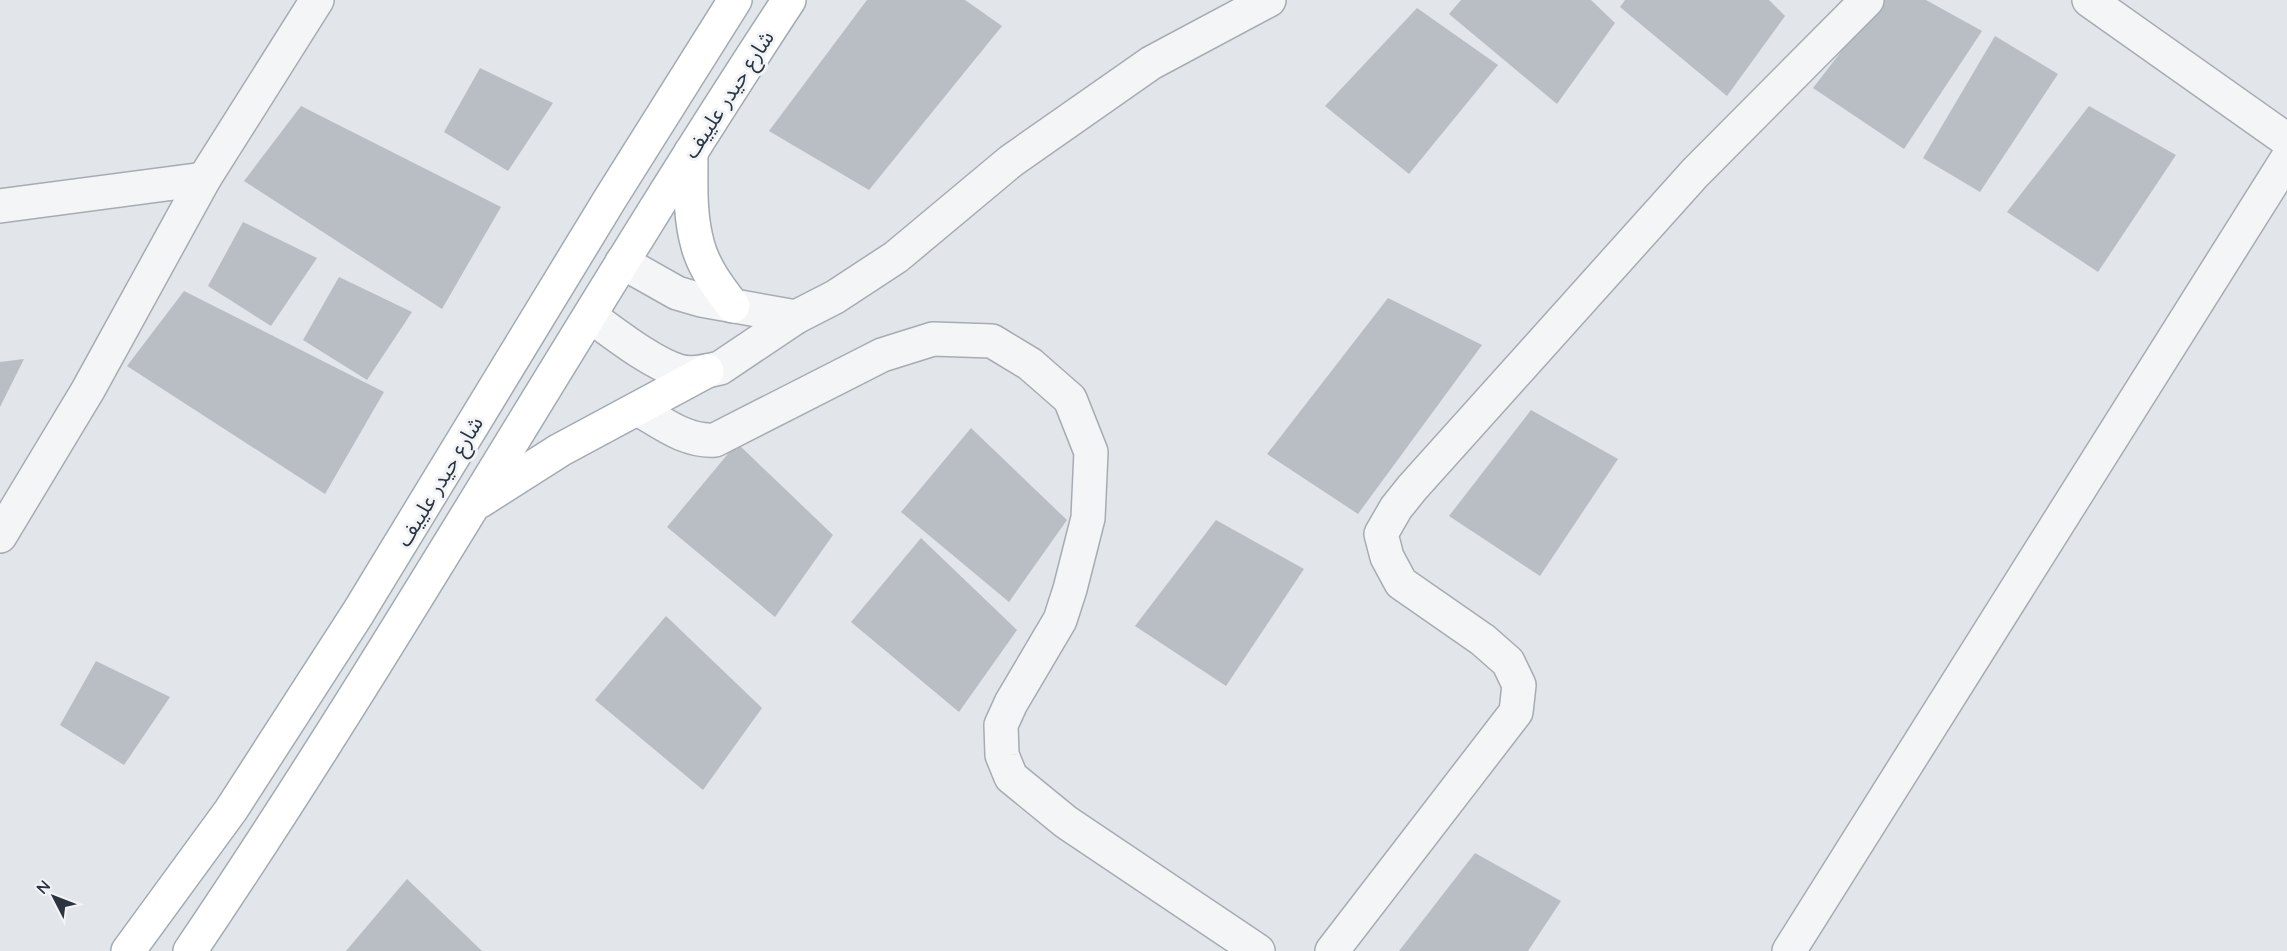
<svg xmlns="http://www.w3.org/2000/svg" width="2287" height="951" viewBox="0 0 2287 951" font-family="Quicksand,'Noto Sans Arabic',sans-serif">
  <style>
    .building { fill: #b9bec5 }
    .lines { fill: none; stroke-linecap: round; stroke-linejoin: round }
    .minor-casing { stroke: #a7acb3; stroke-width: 36 }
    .major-casing { stroke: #a2aab3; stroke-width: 36 }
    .minor { stroke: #f4f5f7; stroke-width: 33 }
    .major { stroke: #fff; stroke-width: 33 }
    .labels { text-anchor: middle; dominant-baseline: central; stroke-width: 6; stroke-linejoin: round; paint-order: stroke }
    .street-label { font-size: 21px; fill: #2b343f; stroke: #f1f3f6 }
  </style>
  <rect width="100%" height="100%" fill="#e2e5e9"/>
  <g class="building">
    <path d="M 867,0 L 965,0 L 1002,26 L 869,190 L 769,131 Z"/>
    <path d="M 1461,0 L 1591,0 L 1615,23 L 1557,104 L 1449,14 Z"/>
    <path d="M 1625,0 L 1769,0 L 1785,16 L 1727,96 L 1620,7 Z"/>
    <path d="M 1881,0 L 1926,0 L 1982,31 L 1904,149 L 1813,88 Z"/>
    <path d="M 1417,8 L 1498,65 L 1409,174 L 1325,106 Z"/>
    <path d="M 1995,36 L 2058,74 L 1980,192 L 1923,158 Z"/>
    <path d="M 480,68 L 553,103 L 508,171 L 444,132 Z"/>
    <path d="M 301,106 L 501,207 L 442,309 L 244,181 Z"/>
    <path d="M 2089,106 L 2176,155 L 2098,272 L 2007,212 Z"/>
    <path d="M 243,222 L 317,258 L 271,326 L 208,286 Z"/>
    <path d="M 339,277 L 412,312 L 367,380 L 303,340 Z"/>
    <path d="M 184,291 L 384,392 L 325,494 L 127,366 Z"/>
    <path d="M 1388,298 L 1482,345 L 1358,514 L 1267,454 Z"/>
    <path d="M 24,359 L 0,407 L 0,362 Z"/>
    <path d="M 1531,410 L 1618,459 L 1540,576 L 1449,516 Z"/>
    <path d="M 971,428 L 1067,520 L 1009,602 L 901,512 Z"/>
    <path d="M 737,443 L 833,535 L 775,617 L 667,527 Z"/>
    <path d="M 1216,520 L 1304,569 L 1226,686 L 1135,626 Z"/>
    <path d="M 921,538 L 1017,630 L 959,712 L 851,622 Z"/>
    <path d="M 666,616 L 762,708 L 703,790 L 595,700 Z"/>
    <path d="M 96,661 L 170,697 L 124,765 L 60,725 Z"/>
    <path d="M 1475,853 L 1561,901 L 1528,951 L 1399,951 Z"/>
    <path d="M 407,879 L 482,951 L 346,951 Z"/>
  </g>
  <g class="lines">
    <defs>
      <g id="minor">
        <path d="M 2089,0 L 2287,140"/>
        <path d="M 0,206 L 204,179"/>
        <path d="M 622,262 L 677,293 L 701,300 L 796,317"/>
        <path d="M 590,316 C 614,333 650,362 678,371 C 690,375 708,371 720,368 L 796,317 L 835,297 L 896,257 L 1011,161 L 1151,63 L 1269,0"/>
        <path d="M 638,409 C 662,423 686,442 715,440 L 882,355 L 933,339 L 992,341 L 1030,364 L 1070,399 L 1091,452 L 1088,518 L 1070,589 L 1060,620 L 1011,703 L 1001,725 L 1002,755 L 1011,777 L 1066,822 L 1258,951"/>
        <path d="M 0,536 L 88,390 L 204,179 L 317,0"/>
        <path d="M 1332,951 L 1516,712 L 1519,685 L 1508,662 L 1483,640 L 1401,583 L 1387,557 L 1381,534 L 1396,508 L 1412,488 L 1695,173 L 1867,0"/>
        <path d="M 1789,951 L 2287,159"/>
      </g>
      <g id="major">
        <path d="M 691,152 C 691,183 689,215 698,246 C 704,268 719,288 733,306"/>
        <path d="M 480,501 L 560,450 L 707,371"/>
        <path d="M 128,951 L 231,810 L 358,613 L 610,199 L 735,0"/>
        <path d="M 190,951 C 400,640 583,313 789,0"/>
      </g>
    </defs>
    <use href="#minor" class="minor-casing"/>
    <use href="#major" class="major-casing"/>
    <use href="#minor" class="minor"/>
    <use href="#major" class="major"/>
  </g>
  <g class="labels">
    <g class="street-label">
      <text transform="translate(728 94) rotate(-57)">شارع حيدر علييف</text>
      <text transform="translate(439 481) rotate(-59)">شارع حيدر علييف</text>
    </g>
  </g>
  <g transform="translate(54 897) rotate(312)" stroke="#f1f3f6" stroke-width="4.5" paint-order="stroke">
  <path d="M0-4.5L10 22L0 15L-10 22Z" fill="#2b343f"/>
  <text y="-9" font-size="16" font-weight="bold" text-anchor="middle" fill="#2b343f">N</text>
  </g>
</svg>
